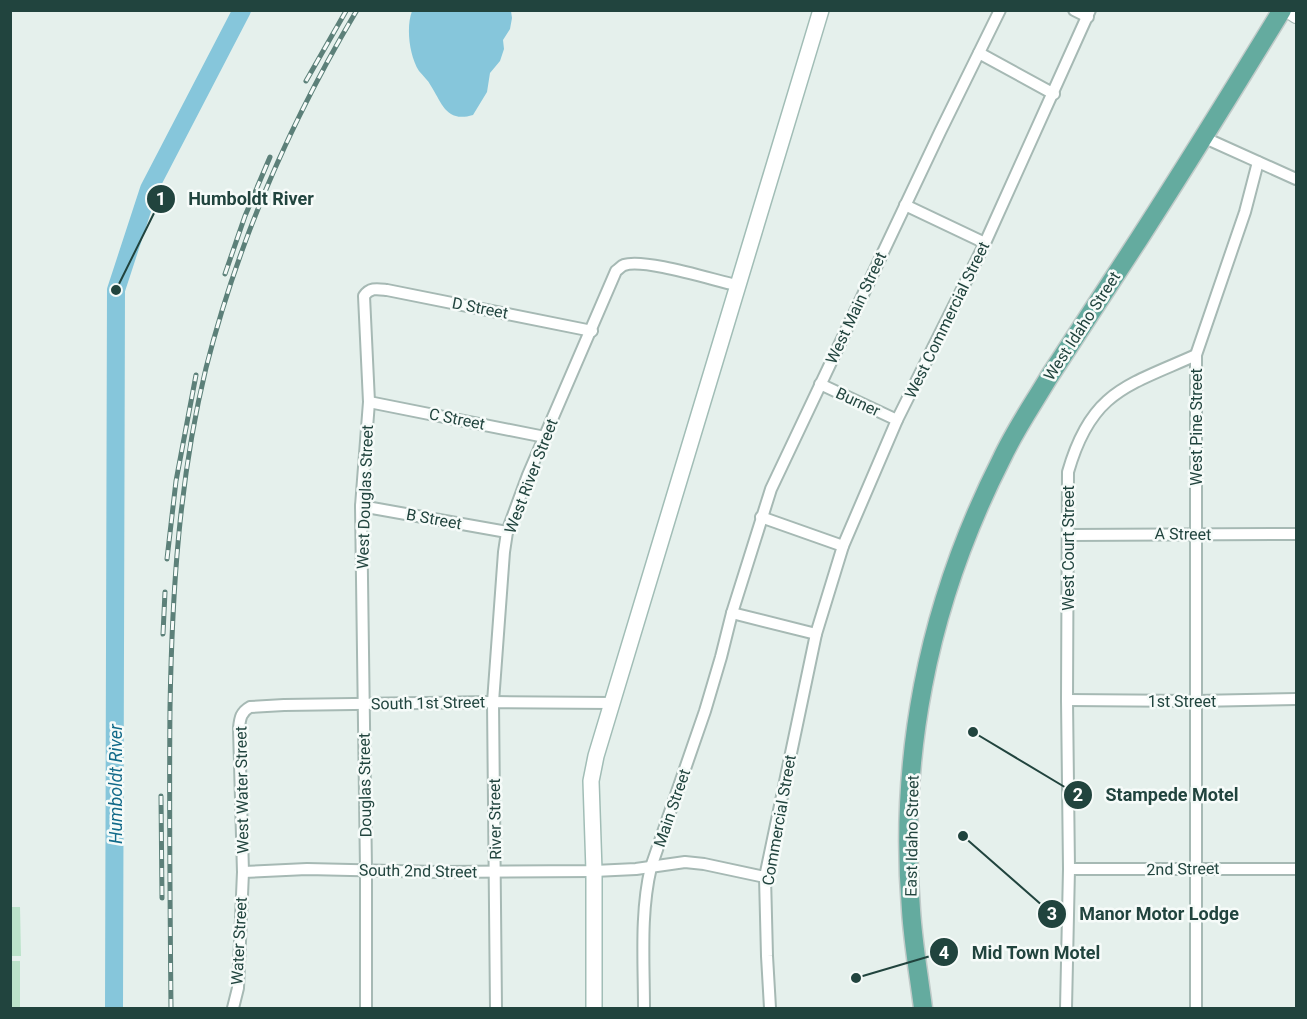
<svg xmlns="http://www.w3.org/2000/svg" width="1307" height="1019" viewBox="0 0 1307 1019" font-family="Roboto,sans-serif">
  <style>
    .green { fill: #bbe3ca }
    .water { fill: #86c6db }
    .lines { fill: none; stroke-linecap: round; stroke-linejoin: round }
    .river { stroke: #86c6db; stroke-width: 18 }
    .minor-casing { stroke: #a6b9b4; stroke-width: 14 }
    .tertiary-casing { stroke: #a6b9b4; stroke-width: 16 }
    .secondary-casing { stroke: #a1bdb6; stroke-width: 18 }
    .primary-casing { stroke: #c1cbc9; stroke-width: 21 }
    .minor { stroke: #fff; stroke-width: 10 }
    .tertiary { stroke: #fff; stroke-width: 14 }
    .secondary { stroke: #fff; stroke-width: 15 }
    .primary { stroke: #64ab9f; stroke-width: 18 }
    .rail-casing { stroke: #5c8079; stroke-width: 5 }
    .rail { stroke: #f6fbf9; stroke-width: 3; stroke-dasharray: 9; stroke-linecap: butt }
    .labels { text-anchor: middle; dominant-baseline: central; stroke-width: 5; stroke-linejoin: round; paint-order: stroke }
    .street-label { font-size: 16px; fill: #21443e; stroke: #f6fbf9 }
    .water-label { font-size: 18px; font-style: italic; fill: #126a89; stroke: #f6fbf9 }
    .leader { fill: none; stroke: #21443e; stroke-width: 2 }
    .callout-dot { fill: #21443e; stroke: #f6fbf9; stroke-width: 2 }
    .mark-label { font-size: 18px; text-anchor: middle; font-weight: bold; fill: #fff }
    .callout-label { font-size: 18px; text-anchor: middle; font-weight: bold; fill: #21443e; stroke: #f6fbf9; stroke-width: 5; stroke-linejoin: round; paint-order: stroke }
  </style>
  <rect width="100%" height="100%" fill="#e5f0ec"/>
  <g class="green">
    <path d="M 11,907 L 20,907 L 21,956 L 11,956 Z"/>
    <rect x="11" y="961" width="9" height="47"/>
  </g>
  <path class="water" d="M 412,11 L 511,11 L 512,18 L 510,29 L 503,40 L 504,49 L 500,61 L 490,73 L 487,92 L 473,115 C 446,123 442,103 431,86 C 428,80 423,76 419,71 C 409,55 406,27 412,11 Z"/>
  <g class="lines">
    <path class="river" d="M 114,1008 L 116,290 L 149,189 L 242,10"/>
    <defs>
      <g id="minor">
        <path d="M 1074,10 L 1088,17"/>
        <path d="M 979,53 L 1054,94"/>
        <path d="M 1205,138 L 1296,179"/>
        <path d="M 905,205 L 985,243"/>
        <path d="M 820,384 L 897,420"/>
        <path d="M 369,402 L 545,437"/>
        <path d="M 361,506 L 507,532"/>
        <path d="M 761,517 L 843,546"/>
        <path d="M 1069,535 L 1296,534"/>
        <path d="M 732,613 L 816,634"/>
        <path d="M 1067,700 L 1196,701 L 1296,699"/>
        <path d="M 1069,869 L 1296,869"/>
        <path d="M 243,872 L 307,869 L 438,872 L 594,871 L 636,869 L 685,862 L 704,864 L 765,877"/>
        <path d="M 233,1008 L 238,988 L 243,872 L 239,728 C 240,718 241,712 250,707 L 284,705 L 493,702 L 612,703"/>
        <path d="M 366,1008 L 366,870 L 361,506 L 369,402 L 364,296 C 370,287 378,289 387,290 L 592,331"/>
        <path d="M 496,1008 L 493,702 L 504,552 L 507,532 L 528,475 L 616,271 C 619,269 621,266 624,265 C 644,258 713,280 736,285"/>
        <path d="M 644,1008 C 644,961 640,913 651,867 L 705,711 L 721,657 L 732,613 L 771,489 L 940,132 L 1000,10"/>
        <path d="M 770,1008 L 767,956 L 765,877 L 816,634 L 843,546 L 897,420 L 985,243 L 1090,10"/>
        <path d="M 1066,1008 L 1069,869 L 1067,700 L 1068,472 C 1091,391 1127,386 1196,355"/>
        <path d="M 1196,1008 L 1196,355 L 1245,212 L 1258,162"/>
      </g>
      <path id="tertiary" d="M 1287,10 L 1296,16"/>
      <path id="secondary" d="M 594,1008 L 594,871 L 591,781 L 596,756 L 821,10"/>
      <path id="primary" d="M 923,1008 C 919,976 913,943 911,910 C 905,836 909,759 923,686 C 938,607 966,529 1002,458 C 1015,430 1033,404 1049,377 C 1079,331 1109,285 1139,239 C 1188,163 1235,87 1282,10"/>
    </defs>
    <use href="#minor" class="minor-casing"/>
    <use href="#tertiary" class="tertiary-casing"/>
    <use href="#secondary" class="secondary-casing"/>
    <use href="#primary" class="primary-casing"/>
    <use href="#minor" class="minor"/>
    <use href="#tertiary" class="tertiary"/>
    <use href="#secondary" class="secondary"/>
    <use href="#primary" class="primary"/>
    <defs>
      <g id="rail">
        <path d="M 306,81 L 346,11"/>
        <path d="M 225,274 L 245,216 L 270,157"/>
        <path d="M 167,559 L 176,481 L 196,375"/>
        <path d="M 163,634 L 165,592"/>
        <path d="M 161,796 L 162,898"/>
        <path d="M 171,1008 C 170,908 169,808 170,708 C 172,593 179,479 206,368 C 238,242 290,122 357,10"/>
      </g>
    </defs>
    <use href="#rail" class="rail-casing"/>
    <use href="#rail" class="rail"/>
  </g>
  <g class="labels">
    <g class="street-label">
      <text transform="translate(480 308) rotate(11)">D Street</text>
      <text transform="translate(856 308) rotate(-65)">West Main Street</text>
      <text transform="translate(947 320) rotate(-64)">West Commercial Street</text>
      <text transform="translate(1082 326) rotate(-57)">West Idaho Street</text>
      <text transform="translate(858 402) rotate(25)">Burner</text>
      <text transform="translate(457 419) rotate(11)">C Street</text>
      <text transform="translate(1196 427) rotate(-90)">West Pine Street</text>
      <text transform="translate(531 476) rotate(-69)">West River Street</text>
      <text transform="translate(365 497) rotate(-88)">West Douglas Street</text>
      <text transform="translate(434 519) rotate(10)">B Street</text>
      <text transform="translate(1183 534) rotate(1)">A Street</text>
      <text transform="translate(1068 548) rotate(-90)">West Court Street</text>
      <text x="1182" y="701">1st Street</text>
      <text transform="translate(428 703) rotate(-1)">South 1st Street</text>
      <text transform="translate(365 785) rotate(-91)">Douglas Street</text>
      <text transform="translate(242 790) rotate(-91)">West Water Street</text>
      <text transform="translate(672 808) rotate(-71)">Main Street</text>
      <text transform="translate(495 819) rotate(-91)">River Street</text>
      <text transform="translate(779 820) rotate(-80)">Commercial Street</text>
      <text transform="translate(912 836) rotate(-89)">East Idaho Street</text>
      <text transform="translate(1183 869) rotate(-1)">2nd Street</text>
      <text transform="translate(418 871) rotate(1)">South 2nd Street</text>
      <text transform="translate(239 941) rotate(-87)">Water Street</text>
    </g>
    <g class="water-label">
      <text transform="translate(115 784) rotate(-90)">Humboldt River</text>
    </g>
  </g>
  <path class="leader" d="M116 290L161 199M973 732L1078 795M963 836L1052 914M856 978L944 952"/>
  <g class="callout-dot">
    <circle cx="116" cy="290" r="6"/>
    <circle cx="973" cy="732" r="6"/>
    <circle cx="963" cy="836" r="6"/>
    <circle cx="856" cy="978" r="6"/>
    <circle cx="161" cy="199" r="15"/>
    <circle cx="1078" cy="795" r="15"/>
    <circle cx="1052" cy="914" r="15"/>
    <circle cx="944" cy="952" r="15"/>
  </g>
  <g class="mark-label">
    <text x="161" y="205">1</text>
    <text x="1078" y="801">2</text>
    <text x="1052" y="920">3</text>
    <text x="944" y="959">4</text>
  </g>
  <g class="callout-label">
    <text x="251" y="205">Humboldt River</text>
    <text x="1172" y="801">Stampede Motel</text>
    <text x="1159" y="920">Manor Motor Lodge</text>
    <text x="1036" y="959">Mid Town Motel</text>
  </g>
  <rect width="1307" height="1019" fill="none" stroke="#21443e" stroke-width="24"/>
</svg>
